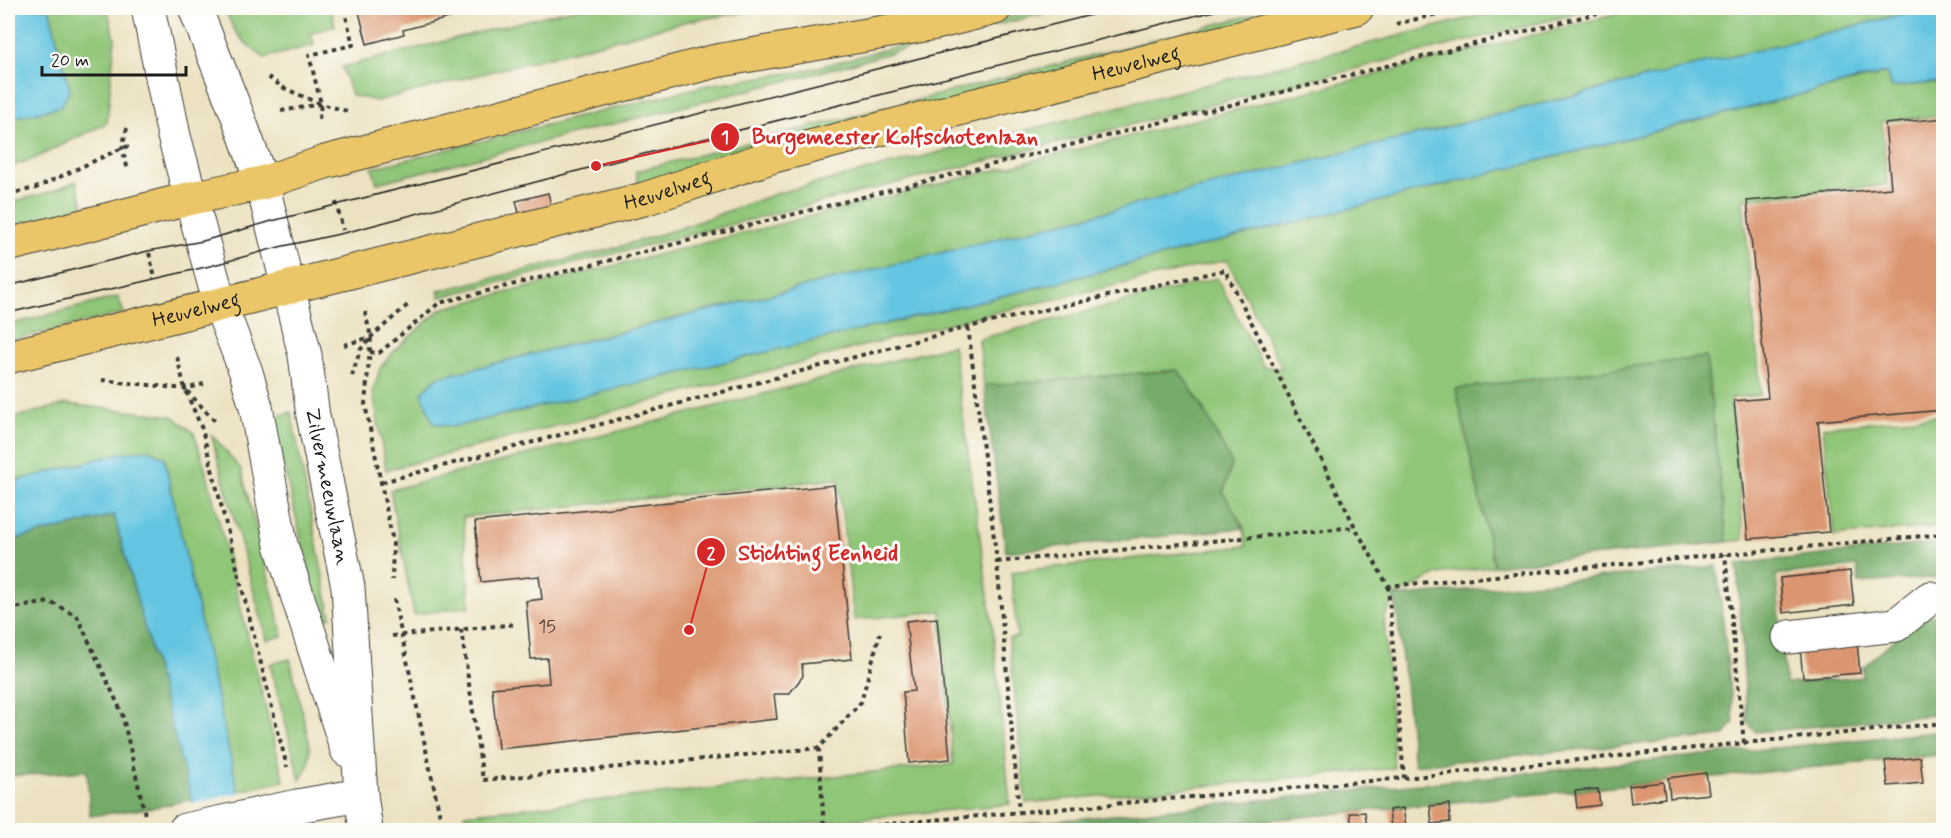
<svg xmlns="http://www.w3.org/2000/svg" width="1951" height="838" viewBox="0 0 1951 838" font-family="Mynerve,sans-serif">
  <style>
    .green { fill: #90c678; stroke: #56714a; stroke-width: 1.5 }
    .forest { fill: #74ab68; stroke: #486442; stroke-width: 1.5 }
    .water { fill: #63c5e1; stroke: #40707e; stroke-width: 1.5 }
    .pier { fill: #ece2c1 }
    .building { fill: #db956f }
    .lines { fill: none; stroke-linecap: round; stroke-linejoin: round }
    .minor-casing { stroke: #3b3a35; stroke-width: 35 }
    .major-casing { stroke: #3b3a35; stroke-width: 35 }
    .path { stroke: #3b3a35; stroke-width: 4; stroke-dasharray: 4.5 4.5; stroke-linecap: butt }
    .minor { stroke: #fff; stroke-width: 33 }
    .major { stroke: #eac669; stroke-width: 33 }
    .tram { stroke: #1c1c1c; stroke-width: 1.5 }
    .labels { text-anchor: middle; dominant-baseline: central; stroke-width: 6; stroke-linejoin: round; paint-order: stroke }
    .number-label { font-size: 18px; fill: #4c3a31 }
    .street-label { font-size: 21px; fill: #1c1c1c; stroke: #fdfcf7 }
    .leader { fill: none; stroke: #d62828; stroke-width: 2 }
    .callout-dot { fill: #d62828; stroke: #fdfcf7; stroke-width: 2 }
    .mark-label { font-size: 18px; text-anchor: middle; font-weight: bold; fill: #fff }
    .callout-label { font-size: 22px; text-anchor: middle; font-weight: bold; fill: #d62828; stroke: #fdfcf7; stroke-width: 6; stroke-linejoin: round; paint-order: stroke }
  </style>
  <rect width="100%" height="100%" fill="#fdfcf7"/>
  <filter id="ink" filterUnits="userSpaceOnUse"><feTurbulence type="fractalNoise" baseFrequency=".0167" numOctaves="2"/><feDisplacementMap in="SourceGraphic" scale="12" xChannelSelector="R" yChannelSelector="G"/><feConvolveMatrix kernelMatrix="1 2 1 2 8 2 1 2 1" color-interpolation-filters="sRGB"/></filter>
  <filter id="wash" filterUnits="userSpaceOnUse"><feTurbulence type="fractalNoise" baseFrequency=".008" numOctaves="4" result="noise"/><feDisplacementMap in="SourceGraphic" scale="24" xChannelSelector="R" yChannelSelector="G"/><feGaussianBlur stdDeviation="1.35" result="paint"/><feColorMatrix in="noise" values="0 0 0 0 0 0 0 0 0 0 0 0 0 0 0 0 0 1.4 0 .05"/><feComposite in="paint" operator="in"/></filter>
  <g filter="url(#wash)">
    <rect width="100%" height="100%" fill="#ece2c1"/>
    <g class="green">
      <path d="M 49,8 L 107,8 L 115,38 L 107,123 L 31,160 L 8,167 L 8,119 L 60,107 L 70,91 Z"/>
      <path d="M 225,8 L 331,8 L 335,26 L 311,33 L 314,45 L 264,58 C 243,42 233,34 225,8 Z"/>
      <path d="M 576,8 L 773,8 L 688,21 L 377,101 L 351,95 L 342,67 Z"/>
      <path d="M 1043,8 L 1067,8 L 941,39 L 806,76 L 377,183 L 372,168 L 708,85 L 803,71 Z"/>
      <path d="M 1280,8 L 1302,8 L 639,187 L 636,171 Z"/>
      <path d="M 1509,8 L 1599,8 L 440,297 L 438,291 L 608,250 L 678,229 L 778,193 Z"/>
      <path d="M 1641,8 L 1927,8 L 436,378 L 422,393 L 453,427 L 1031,289 L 1887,73 L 1891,87 L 1943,82 L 1943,116 L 1882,121 L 1887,185 L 1743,199 L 1761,395 L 1731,398 L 1744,540 L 1727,542 L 1706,357 L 1456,389 L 1494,566 L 1437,574 L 1395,597 L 1384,619 L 1394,768 L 1026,803 L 1009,638 L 1017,637 L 1011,572 L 1246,546 L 1244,528 L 1223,492 L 1232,464 L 1199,401 L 1178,370 L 984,386 L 979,339 L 1217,278 L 1264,367 L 1282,368 L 1227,260 L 967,319 L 386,470 L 373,392 L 380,368 L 397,348 L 441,309 Z"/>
      <path d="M 76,181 L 84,208 L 8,228 L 8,203 L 53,191 Z"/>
      <path d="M 118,297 L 124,313 L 8,341 L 8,325 Z"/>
      <path d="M 953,345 L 993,630 L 1010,804 L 746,830 L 467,830 L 464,814 L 953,764 L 941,611 L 854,620 L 838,479 L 463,517 L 470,606 L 414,615 L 390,490 Z"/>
      <path d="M 66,404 L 173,416 L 194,433 L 207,474 L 284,781 L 238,791 L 164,457 L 121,453 L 8,483 L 8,419 Z"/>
      <path d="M 291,412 L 331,617 L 321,620 L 272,418 Z"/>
      <path d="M 1943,415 L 1943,526 L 1834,536 L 1823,427 Z"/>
      <path d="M 211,434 L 241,469 L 283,636 L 267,640 Z"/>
      <path d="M 290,659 L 310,746 L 309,764 L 300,780 L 270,664 Z"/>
    </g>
    <g class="forest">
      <path d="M 1706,357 L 1727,542 L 1494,566 L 1456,389 Z"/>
      <path d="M 1178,370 L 1199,401 L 1232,464 L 1223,492 L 1244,528 L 1006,552 L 984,386 Z"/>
      <path d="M 114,515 L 193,799 L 157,807 L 90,816 L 87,771 L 8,776 L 8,541 Z"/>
      <path d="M 1943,542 L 1943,577 L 1859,583 L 1857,566 L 1776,575 L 1786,684 L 1863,677 L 1863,667 L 1900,634 L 1927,616 L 1943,615 L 1943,714 L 1756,732 L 1747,722 L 1737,564 Z"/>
      <path d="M 1717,566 L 1734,722 L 1724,736 L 1414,765 L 1395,597 Z"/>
      <path d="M 1943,731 L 1943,755 L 1166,830 L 964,830 Z"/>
    </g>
    <g class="water">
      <path d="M 8,8 L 49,8 L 70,91 L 60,107 L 8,119 Z"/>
      <path d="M 1927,8 L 1943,8 L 1943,82 L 1891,87 L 1886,73 L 1031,289 L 453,427 L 433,423 L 422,393 L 436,378 Z"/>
      <path d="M 148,450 L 164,457 L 238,791 L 250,830 L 200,830 L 114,515 L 8,541 L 8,483 L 121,453 Z"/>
    </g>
    <path class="pier" d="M 242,792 L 253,830 L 197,830 L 191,804 Z"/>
    <g id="blocks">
      <g class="building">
        <path d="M 358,8 L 487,8 L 403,30 L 404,34 L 367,44 Z"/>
        <path d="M 1944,118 L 1944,410 L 1818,421 L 1829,532 L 1748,539 L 1734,401 L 1768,398 L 1747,201 L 1891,188 L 1885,124 Z"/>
        <path d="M 548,193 L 551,205 L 519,213 L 516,201 Z"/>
        <path d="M 834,485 L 852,659 L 802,664 L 803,676 L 789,694 L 774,694 L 777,719 L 498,749 L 492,688 L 549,683 L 547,658 L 531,659 L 526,601 L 542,599 L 539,576 L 481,582 L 475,522 Z"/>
        <path d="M 1850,571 L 1854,605 L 1783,613 L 1780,578 Z"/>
        <path d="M 937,618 L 950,759 L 909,763 L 903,692 L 914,691 L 906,621 Z"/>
        <path d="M 1857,642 L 1860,673 L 1803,678 L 1800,648 Z"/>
        <path d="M 1920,757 L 1923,783 L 1888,786 L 1885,761 Z"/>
        <path d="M 1706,773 L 1709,794 L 1670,798 L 1668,778 Z"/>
        <path d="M 1663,782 L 1665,798 L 1631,803 L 1629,786 Z"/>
        <path d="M 1598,789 L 1600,805 L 1577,808 L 1575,791 Z"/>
        <path d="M 1449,804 L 1450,822 L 1432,824 L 1430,806 Z"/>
        <path d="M 1403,808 L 1406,827 L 1391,828 L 1389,810 Z"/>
        <path d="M 1365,812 L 1367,830 L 1352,830 L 1350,813 Z"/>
      </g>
    </g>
  </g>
  <g filter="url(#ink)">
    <use href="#blocks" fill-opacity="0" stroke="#3b3a35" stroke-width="1.5"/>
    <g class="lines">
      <defs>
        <g id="minor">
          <path d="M 148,8 L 174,136 L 220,305 L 246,372 L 256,407 L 281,545 L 347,750"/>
          <path id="s1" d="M 195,8 L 239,119 L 262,183 L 305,355 L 313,416 L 348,587 L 361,795 L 366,830"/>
          <path d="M 1789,637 L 1896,625 L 1930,598"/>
          <path d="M 185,830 L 297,806 L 361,795"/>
        </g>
        <g id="major">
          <path d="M 8,245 L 192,198 L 262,183 L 325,162 L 716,61 L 936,23 L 995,8"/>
          <path id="s2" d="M 8,357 L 644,199 L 774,156 L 1357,8"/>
        </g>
      </defs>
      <use href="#minor" class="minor-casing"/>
      <use href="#major" class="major-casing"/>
      <g class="path">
        <path d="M 1396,24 L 1463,8"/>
        <path d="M 268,77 L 284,88 L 320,104"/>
        <path d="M 281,111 L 321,104 L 347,111"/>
        <path d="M 319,119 L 321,104 L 309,55 L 353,45 L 344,8"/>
        <path d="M 127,128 L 122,148 L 128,170"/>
        <path d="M 8,194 L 36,188 L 122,148 L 133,145"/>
        <path d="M 336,202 L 343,230"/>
        <path d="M 149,253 L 155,278"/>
        <path d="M 365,312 L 371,337 L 365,404 L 393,542 L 392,580"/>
        <path d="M 968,327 L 997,562 L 1019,811"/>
        <path d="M 344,345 L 371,337 L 410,303"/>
        <path d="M 370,352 L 379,353 L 439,303 L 1618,8"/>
        <path d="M 177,357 L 185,389 L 202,429 L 287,767"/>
        <path d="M 352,376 L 360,350 L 371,338"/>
        <path d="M 102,380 L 185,389 L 204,384"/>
        <path d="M 187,391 L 215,421"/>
        <path d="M 382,482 L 968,327 L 1225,270 L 1355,527 L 1388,586 L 1944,534"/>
        <path d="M 997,562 L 1355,527"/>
        <path d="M 1388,586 L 1404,778"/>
        <path d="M 394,599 L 443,830"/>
        <path d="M 8,609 L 50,602 L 77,616 L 122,713 L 145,815"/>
        <path d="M 461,629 L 483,780 L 819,748 L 861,702 L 880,633"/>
        <path d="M 392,636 L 517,624"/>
        <path d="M 1744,743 L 1944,723"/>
        <path d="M 819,748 L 824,830"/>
        <path d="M 821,830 L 1404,778 L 1744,743 L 1725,554"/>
      </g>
      <use href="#minor" class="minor"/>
      <use href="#major" class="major"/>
      <g class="tram">
        <path d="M 8,286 L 148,251 L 203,241 L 272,221 L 1119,8"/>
        <path d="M 8,313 L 210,266 L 279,247 L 344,233 L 596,166 L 1226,8"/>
      </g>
    </g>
  </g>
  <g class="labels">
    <g class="number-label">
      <text x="547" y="627">15</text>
    </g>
    <g class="street-label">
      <text stroke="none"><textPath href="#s2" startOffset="1166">Heuvelweg</textPath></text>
      <text stroke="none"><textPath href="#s2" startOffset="680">Heuvelweg</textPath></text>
      <text stroke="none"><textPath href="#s2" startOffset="194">Heuvelweg</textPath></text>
      <text stroke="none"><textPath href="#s1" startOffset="498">Zilvermeeuwlaan</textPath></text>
    </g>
  </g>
  <path class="leader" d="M596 166L725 137M689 630L711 552"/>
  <g class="callout-dot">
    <circle cx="596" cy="166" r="6"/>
    <circle cx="689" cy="630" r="6"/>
    <circle cx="725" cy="137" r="15"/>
    <circle cx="711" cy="552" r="15"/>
  </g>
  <g class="mark-label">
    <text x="725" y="143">1</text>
    <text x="711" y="559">2</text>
  </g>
  <g class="callout-label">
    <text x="895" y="144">Burgemeester Kolfschotenlaan</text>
    <text x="818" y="560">Stichting Eenheid</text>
  </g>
  <rect width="1951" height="838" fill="none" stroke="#fdfcf7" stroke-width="30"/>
  <path d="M42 66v9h144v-9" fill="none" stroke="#1c1c1c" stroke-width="3"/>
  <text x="51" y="66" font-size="18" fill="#1c1c1c" stroke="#fdfcf7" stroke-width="4.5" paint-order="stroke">20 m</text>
</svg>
